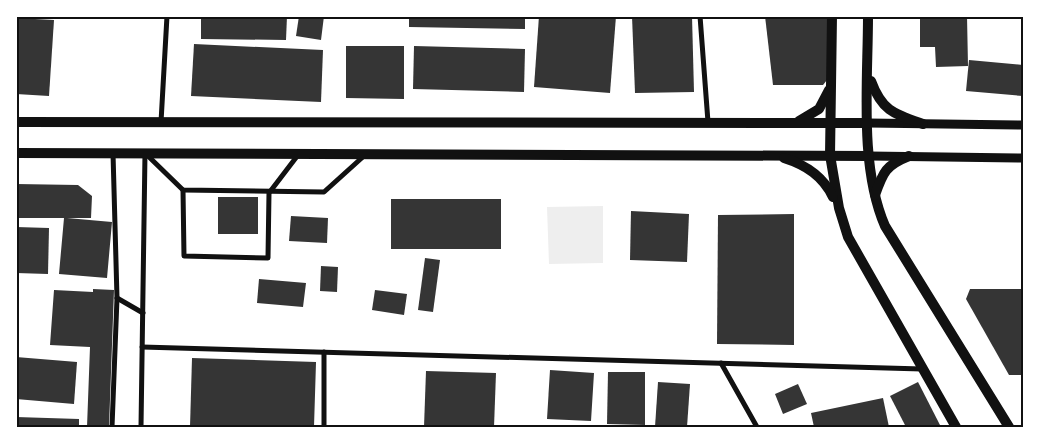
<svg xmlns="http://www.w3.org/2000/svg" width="1039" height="443" viewBox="0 0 1039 443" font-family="Lato,sans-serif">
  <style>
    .green { fill: #eee }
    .building { fill: #353535 }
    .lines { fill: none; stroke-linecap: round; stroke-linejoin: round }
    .minor { stroke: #111; stroke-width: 5 }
    .tertiary { stroke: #111; stroke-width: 9 }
    .secondary { stroke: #111; stroke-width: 10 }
    .neatline { fill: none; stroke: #111; stroke-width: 2 }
  </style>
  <rect width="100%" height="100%" fill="#fff"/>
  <path class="green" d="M 603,206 L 603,263 L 549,264 L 547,207 Z"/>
  <g class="building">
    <path d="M 201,16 L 287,16 L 286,40 L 201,39 Z"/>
    <path d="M 299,16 L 324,16 L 321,40 L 296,36 Z"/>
    <path d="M 409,16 L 525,16 L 525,29 L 409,27 Z"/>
    <path d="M 539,16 L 616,16 L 610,93 L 534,87 Z"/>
    <path d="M 632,16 L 692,16 L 694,92 L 635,93 Z"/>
    <path d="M 765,16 L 828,16 L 827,80 L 823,85 L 773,85 Z"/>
    <path d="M 920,16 L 967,16 L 968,66 L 936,67 L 935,47 L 920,47 Z"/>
    <path d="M 16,18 L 54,20 L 49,96 L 16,94 Z"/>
    <path d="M 194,44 L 323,50 L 321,102 L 191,96 Z"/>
    <path d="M 346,46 L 404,46 L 404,99 L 346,98 Z"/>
    <path d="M 414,46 L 525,49 L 524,92 L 413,89 Z"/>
    <path d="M 969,60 L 1023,65 L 1023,96 L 966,91 Z"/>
    <path d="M 16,184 L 78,185 L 92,196 L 91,218 L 67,218 L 112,222 L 107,278 L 59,274 L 64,218 L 16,218 Z"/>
    <rect x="218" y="197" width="40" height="37"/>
    <rect x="391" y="199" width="110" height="50"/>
    <path d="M 631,211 L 689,214 L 687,262 L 630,260 Z"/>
    <path d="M 794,214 L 794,345 L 717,344 L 718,215 Z"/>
    <path d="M 291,216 L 328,218 L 327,243 L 289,241 Z"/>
    <path d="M 16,227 L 49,228 L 48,274 L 16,273 Z"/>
    <path d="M 425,258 L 440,260 L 433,312 L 418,310 Z"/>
    <path d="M 321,266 L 338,267 L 337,292 L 320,291 Z"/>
    <path d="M 259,279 L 306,283 L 303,307 L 257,303 Z"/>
    <path d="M 93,289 L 114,290 L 109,427 L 87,427 L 90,347 L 50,345 L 54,290 L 93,292 Z"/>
    <path d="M 970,289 L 1023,289 L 1023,375 L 1009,375 L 966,299 Z"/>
    <path d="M 375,290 L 407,294 L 404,315 L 372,310 Z"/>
    <path d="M 16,357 L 77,362 L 74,404 L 16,399 Z"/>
    <path d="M 192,358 L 316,362 L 314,427 L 190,427 Z"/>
    <path d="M 550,370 L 594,373 L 591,421 L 547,419 Z"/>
    <path d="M 426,371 L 496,373 L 494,427 L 424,427 Z"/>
    <path d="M 608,372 L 645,372 L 645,425 L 607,424 Z"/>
    <path d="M 658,382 L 690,384 L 687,427 L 655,427 Z"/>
    <path d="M 918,382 L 941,427 L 906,427 L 890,396 Z"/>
    <path d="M 798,384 L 807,404 L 783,414 L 775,394 Z"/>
    <path d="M 883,398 L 889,427 L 814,427 L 811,413 Z"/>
    <path d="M 16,417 L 79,419 L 79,427 L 16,427 Z"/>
  </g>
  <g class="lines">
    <g class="minor">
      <path d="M 700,16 L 708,122"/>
      <path d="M 161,122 L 167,16"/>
      <path d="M 147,155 L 183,190 L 324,192 L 365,155"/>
      <path d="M 183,190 L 184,256 L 268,258 L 269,193 L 298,155"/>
      <path d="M 117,298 L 143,313"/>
      <path d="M 142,347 L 922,369"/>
      <path d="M 721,363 L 757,427"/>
      <path d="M 112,427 L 117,298 L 113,153"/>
      <path d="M 141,427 L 145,153"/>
      <path d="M 324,427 L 324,352"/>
    </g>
    <g class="tertiary">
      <path d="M 868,123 L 1023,125"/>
      <path d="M 869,156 L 1023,158"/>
    </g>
    <g class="secondary">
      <path d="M 832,16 L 830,155 L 839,208 L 848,237 L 956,427"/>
      <path d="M 868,16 C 868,82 859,166 885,226 L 1009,427"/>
      <path d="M 871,81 C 882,111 894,114 923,124"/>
      <path d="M 799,121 L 819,109 L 829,90"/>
      <path d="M 16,122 L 868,123"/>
      <path d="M 16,153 L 869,156"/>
      <path d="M 784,158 C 806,165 823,176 833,197"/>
      <path d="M 875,195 C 883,172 886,165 909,156"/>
    </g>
  </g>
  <rect width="1039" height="443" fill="none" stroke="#ffffff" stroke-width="35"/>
  <rect x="18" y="18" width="1004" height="408" class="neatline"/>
</svg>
